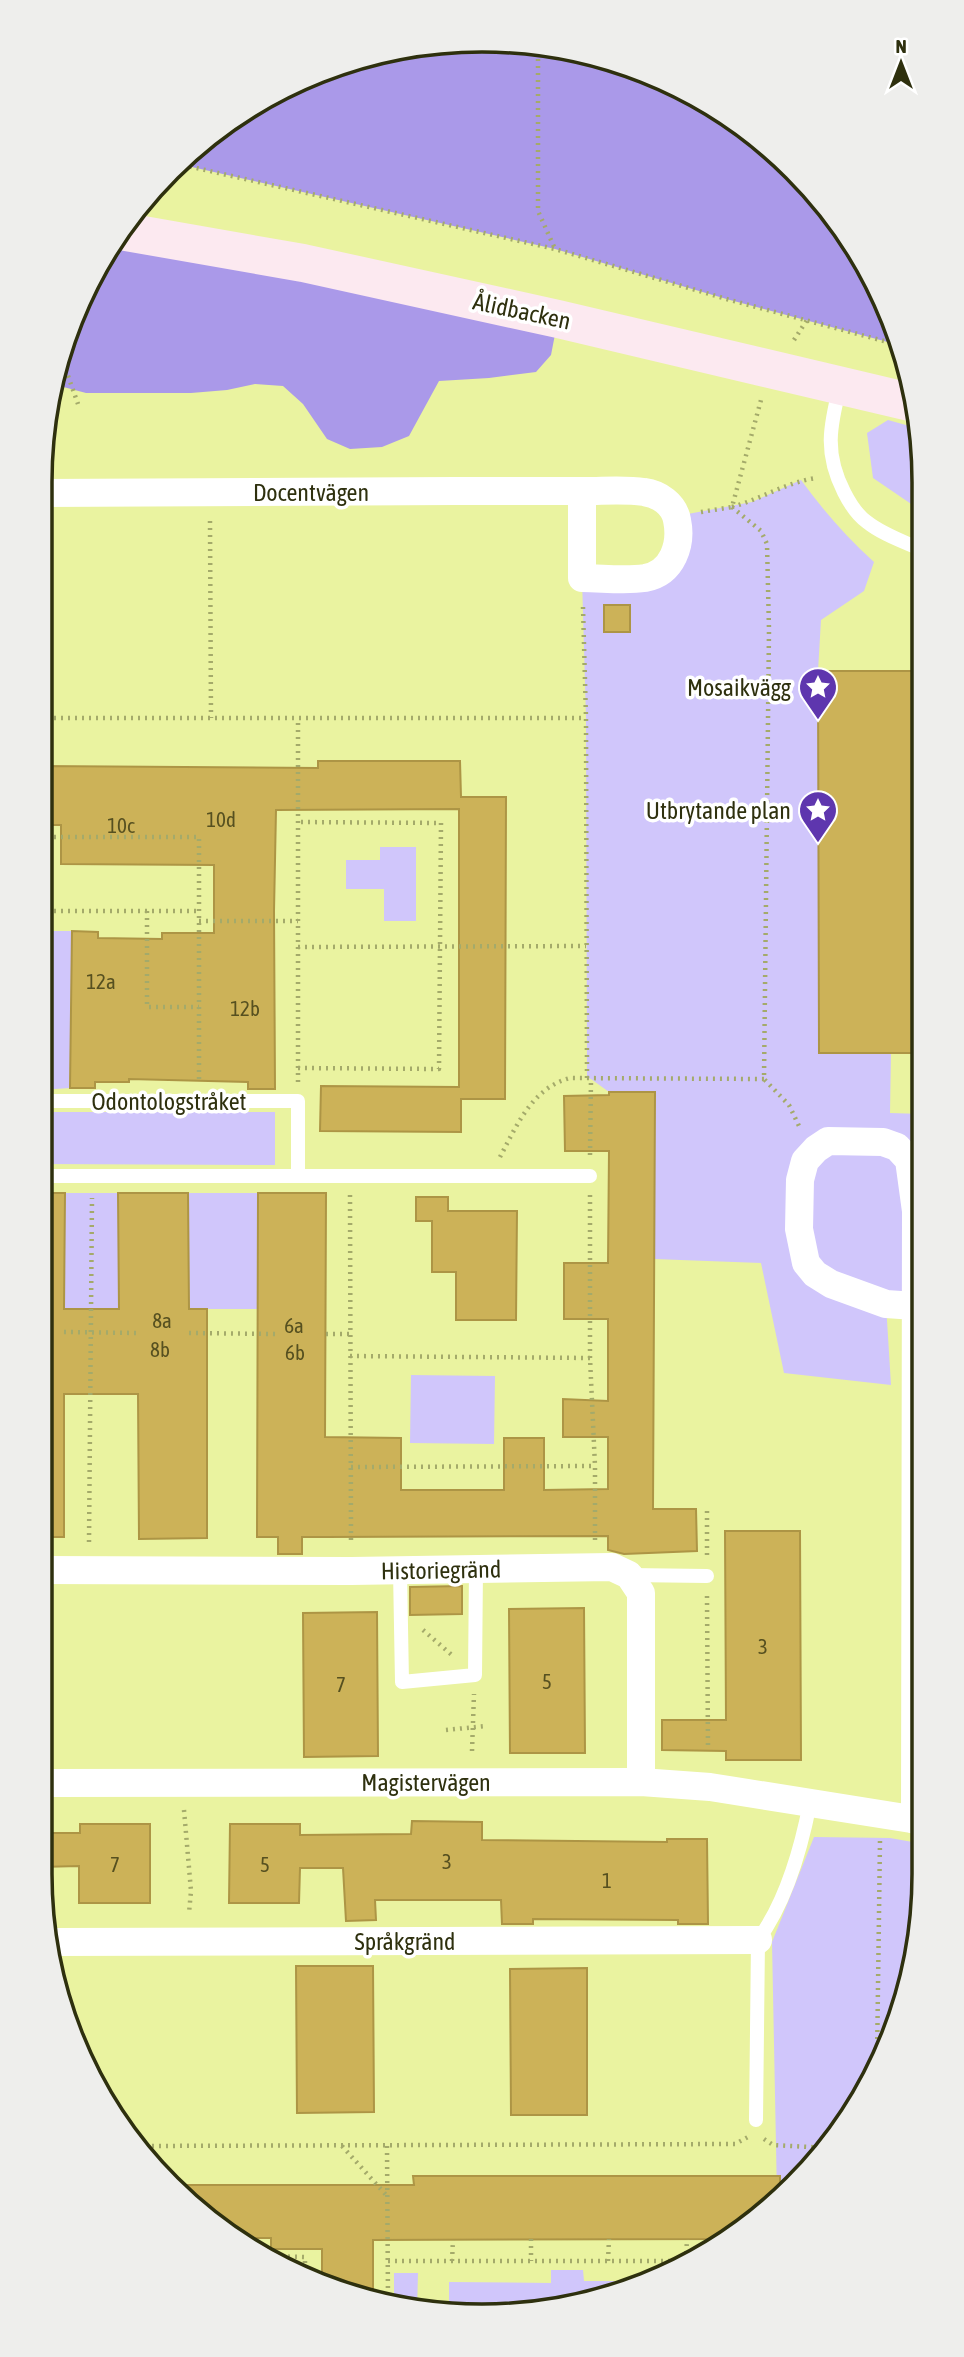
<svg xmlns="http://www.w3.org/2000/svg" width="964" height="2357" viewBox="0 0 964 2357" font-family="'Asap Condensed',sans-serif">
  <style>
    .green { fill: #d0c6fb }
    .forest { fill: #aa99e9 }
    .building { fill: #ccb258; stroke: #ad9545; stroke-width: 2 }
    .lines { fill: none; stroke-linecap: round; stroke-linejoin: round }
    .path { stroke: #a4aa6a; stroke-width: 4.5; stroke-dasharray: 2 5; stroke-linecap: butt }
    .service { stroke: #fff; stroke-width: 14 }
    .minor { stroke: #fff; stroke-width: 28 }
    .secondary { stroke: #fce9f0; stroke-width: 38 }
    .labels { text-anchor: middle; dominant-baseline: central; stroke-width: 7; stroke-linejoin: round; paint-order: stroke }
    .number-label { font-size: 21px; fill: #565020 }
    .street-label { font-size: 24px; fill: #2e300e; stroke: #fff }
    .poi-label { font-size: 24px; fill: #2e300e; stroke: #fff; text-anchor: end }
    .rim { fill: none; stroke: #2e300e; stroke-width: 3.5 }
  </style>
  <rect width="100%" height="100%" fill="#eaf3a0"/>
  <g class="green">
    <path d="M 888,420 L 920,429 L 920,510 L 873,478 L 867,433 Z"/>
    <path d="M 801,480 C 823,510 846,537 874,562 L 864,591 L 821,620 L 818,671 L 819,1052 L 891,1053 L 890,1113 L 922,1114 L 922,1316 L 886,1304 L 891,1385 L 784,1373 L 761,1263 L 654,1259 L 655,1092 L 609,1092 L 591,1079 L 587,1078 L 586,718 L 582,578 L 661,571 L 677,516 L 752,502 Z"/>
    <path d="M 380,847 L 416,847 L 416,921 L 384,921 L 384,889 L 346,889 L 346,860 L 380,860 Z"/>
    <path d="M 40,931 L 72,931 L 70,1088 L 40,1090 Z"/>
    <path d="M 40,1112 L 275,1112 L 275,1165 L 40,1164 Z"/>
    <path d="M 65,1193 L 118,1193 L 119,1309 L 64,1309 Z"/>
    <path d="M 188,1193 L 258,1193 L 258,1309 L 189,1309 Z"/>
    <path d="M 411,1375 L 495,1376 L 494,1444 L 410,1443 Z"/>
    <path d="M 814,1837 L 890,1838 L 924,1844 L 924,1875 L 900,2017 L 832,2144 L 777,2196 L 772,1942 Z"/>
    <path d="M 551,2270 L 583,2270 L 584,2281 L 633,2281 L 569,2308 L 449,2312 L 449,2282 L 551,2283 Z"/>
    <path d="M 394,2273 L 418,2273 L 417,2311 L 394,2303 Z"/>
  </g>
  <g class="forest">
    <path d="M 453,41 L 624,64 L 727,114 L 814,191 L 890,313 L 899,345 L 730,300 L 555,249 L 183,165 L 286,86 Z"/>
    <path d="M 126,232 L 558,319 L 551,355 L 536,372 L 489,378 L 439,381 L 409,436 L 382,447 L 350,449 L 327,439 L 303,404 L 283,386 L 255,384 L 227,390 L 191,393 L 86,393 L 56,385 L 64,340 Z"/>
  </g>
  <g class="building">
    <rect x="604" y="605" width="26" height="27"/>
    <path d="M 818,671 L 921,671 L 921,785 L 912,779 L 912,960 L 921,959 L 922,1053 L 819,1053 Z"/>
    <path d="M 318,761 L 460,761 L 461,797 L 506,797 L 505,1099 L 461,1099 L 461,1132 L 320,1131 L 321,1086 L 459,1087 L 459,809 L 276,810 L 274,911 L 275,1089 L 248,1089 L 248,1082 L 129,1079 L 129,1082 L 95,1082 L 95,1088 L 70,1088 L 72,931 L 98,932 L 98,938 L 162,939 L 162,933 L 214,933 L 214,865 L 61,864 L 61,825 L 44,825 L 44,793 L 40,793 L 40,766 L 318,768 Z"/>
    <path d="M 609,1092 L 655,1092 L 653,1509 L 696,1509 L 697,1551 L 624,1554 L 608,1550 L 608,1536 L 325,1537 L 302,1537 L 302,1554 L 278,1554 L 278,1537 L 257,1537 L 258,1193 L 326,1193 L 325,1437 L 401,1438 L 401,1490 L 504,1490 L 504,1438 L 544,1438 L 544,1490 L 608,1489 L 608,1437 L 563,1437 L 563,1399 L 608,1401 L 608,1319 L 564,1319 L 564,1263 L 608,1263 L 609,1151 L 565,1151 L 564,1096 L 609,1095 Z"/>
    <path d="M 40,1193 L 65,1193 L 64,1309 L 119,1309 L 118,1193 L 188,1193 L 189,1309 L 207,1309 L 207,1538 L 139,1539 L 138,1394 L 64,1394 L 64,1537 L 40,1537 Z"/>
    <path d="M 416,1197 L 448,1197 L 448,1211 L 517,1211 L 516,1320 L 456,1320 L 456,1272 L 432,1272 L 432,1221 L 416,1221 Z"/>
    <path d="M 725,1531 L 800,1531 L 801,1760 L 726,1760 L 726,1751 L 662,1750 L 662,1720 L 726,1720 Z"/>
    <path d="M 462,1586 L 462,1614 L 410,1615 L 410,1587 Z"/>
    <path d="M 584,1608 L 585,1753 L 510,1753 L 509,1609 Z"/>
    <path d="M 377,1612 L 378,1756 L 304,1757 L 303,1613 Z"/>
    <path d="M 412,1821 L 482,1822 L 482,1840 L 667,1842 L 667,1839 L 707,1839 L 708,1924 L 678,1924 L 678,1920 L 533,1919 L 533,1924 L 502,1924 L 501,1900 L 375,1900 L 376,1920 L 346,1921 L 343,1868 L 300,1868 L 299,1903 L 229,1903 L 230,1824 L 300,1824 L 300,1835 L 411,1834 Z"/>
    <path d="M 80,1824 L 150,1824 L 150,1903 L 79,1903 L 79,1866 L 40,1867 L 40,1833 L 80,1833 Z"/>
    <path d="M 296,1966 L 373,1966 L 374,2112 L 297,2113 Z"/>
    <path d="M 587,1968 L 587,2115 L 511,2115 L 510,1969 Z"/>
    <path d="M 413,2176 L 780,2176 L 780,2193 L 731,2239 L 373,2240 L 373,2295 L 322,2278 L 322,2249 L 271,2249 L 271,2238 L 237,2238 L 172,2185 L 414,2185 Z"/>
  </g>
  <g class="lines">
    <g class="path">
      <path d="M 538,52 L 538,211 L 555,249"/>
      <path d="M 183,165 L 555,249 L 730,300 L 899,345"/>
      <path d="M 794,340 L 807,320"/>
      <path d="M 61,356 L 78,404"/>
      <path d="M 732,507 L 761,531 L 767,544 L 769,630 L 764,1079 L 789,1105 L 799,1126"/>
      <path d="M 732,507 C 761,499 787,482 816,478"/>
      <path d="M 701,512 L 732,507 L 761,400"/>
      <path d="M 210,521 L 211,718"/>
      <path d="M 583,607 L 586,718 L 587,1078"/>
      <path d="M 40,718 L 585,718"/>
      <path d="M 40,837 L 199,837 L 199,1079"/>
      <path d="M 40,911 L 199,911"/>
      <path d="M 147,911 L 147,1007 L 199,1007"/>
      <path d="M 199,921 L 298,921"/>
      <path d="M 298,947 L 586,946"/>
      <path d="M 298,1068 L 439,1069 L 441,823 L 298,822"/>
      <path d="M 298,1082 L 298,718"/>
      <path d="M 590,1155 L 591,1079"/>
      <path d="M 500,1157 C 517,1125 532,1088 570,1078 L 764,1079"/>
      <path d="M 350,1195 L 351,1543"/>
      <path d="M 590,1195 L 590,1358 L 595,1466 L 595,1540"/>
      <path d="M 64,1332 L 138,1333"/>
      <path d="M 189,1333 L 276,1334"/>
      <path d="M 326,1334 L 350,1334"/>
      <path d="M 350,1356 L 590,1358"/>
      <path d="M 351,1467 L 595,1466"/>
      <path d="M 707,1511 L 707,1556"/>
      <path d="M 89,1542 L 92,1198"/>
      <path d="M 707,1596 L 708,1750"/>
      <path d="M 423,1630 L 453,1656"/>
      <path d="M 446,1730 L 486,1726"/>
      <path d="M 472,1751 L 474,1694"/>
      <path d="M 184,1810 L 191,1891 L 189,1913"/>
      <path d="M 877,2060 L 880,1840"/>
      <path d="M 764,2139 L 773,2145 L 828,2148"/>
      <path d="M 138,2146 L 735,2144 L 748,2137"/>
      <path d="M 342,2146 L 387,2196"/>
      <path d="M 387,2146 L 388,2301"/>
      <path d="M 247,2238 L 247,2246"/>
      <path d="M 531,2239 L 531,2261"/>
      <path d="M 260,2256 L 305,2257 L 305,2273"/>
      <path d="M 686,2260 L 687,2239"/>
      <path d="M 388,2261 L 681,2261"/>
      <path d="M 452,2261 L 453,2240"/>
      <path d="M 608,2261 L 609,2239"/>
      <path d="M 315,2276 L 322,2276"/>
    </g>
    <g class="service">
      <path d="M 840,386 C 830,426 824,453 844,492 C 849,502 857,515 867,522 C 882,534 902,541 920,549"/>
      <path d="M 40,1101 L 298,1101 L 298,1176"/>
      <path d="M 40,1176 L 590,1176"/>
      <path d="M 400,1570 L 402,1682 L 475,1675 L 476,1569"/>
      <path d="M 629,1575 L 707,1576"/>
      <path d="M 756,2120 L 758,1940 C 786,1902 801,1849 810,1803"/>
    </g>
    <g class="minor">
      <path d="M 40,493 C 180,492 319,492 458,491 C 501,491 543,491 585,491 C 604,491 625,489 644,492 C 659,494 674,504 677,520 C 682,544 673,573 645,578 C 625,581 602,578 582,578 L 582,491"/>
      <path d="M 915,1306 L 886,1304 L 831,1284 L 815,1274 L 806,1263 L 799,1229 L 800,1180 L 805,1161 L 816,1149 L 828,1141 L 883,1142 L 897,1147 L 909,1160 L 916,1211 L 915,1820"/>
      <path d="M 40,1570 L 351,1571 L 612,1567 L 629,1575 L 641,1593 L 641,1782"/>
      <path d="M 40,1783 L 641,1782 L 710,1787 L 924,1821"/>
      <path d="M 51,1942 L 758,1940"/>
    </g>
    <path class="secondary" d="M 126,232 L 303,263 L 558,319 L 914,403"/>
  </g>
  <defs>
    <symbol id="sight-pin" viewBox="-11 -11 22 30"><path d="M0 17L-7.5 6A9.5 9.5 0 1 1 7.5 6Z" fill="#5e36ae" stroke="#fff"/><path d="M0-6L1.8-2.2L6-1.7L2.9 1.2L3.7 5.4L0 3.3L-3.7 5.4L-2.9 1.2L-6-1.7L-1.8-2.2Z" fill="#fff"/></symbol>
  </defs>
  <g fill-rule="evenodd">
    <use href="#sight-pin" x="796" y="665" width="44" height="60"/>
    <use href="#sight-pin" x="796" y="788" width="44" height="60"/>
  </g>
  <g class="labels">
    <g class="number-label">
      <text x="221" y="819">10d</text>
      <text x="121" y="825">10c</text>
      <text x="101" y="981">12a</text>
      <text x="245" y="1008">12b</text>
      <text x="162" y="1320">8a</text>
      <text x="294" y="1325">6a</text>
      <text x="160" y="1349">8b</text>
      <text x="295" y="1352">6b</text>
      <text x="763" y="1646">3</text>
      <text x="547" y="1681">5</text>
      <text x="341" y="1684">7</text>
      <text x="447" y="1861">3</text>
      <text x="115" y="1864">7</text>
      <text x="265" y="1864">5</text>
      <text x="607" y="1880">1</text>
    </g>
    <g class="street-label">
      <text transform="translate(522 311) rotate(12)">Ålidbacken</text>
      <text x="311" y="492">Docentvägen</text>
      <text x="169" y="1101">Odontologstråket</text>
      <text transform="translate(441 1570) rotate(-1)">Historiegränd</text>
      <text x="426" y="1782">Magistervägen</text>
      <text x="405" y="1941">Språkgränd</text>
    </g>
    <g class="poi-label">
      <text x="791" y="687">Mosaikvägg</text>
      <text x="791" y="810">Utbrytande plan</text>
    </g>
  </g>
  <path d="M0 0H964V2357H0ZM482 52H482A430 430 0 0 1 912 482V1874A430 430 0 0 1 482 2304H482A430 430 0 0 1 52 1874V482A430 430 0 0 1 482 52Z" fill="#eeeeec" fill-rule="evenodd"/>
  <path class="rim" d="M482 52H482A430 430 0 0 1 912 482V1874A430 430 0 0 1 482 2304H482A430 430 0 0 1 52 1874V482A430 430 0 0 1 482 52Z"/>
  <g transform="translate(901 63)" stroke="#ffffff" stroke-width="5" paint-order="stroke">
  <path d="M0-5L12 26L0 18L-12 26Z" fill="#2e300e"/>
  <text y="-10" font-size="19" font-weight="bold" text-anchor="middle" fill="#2e300e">N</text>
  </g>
</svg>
